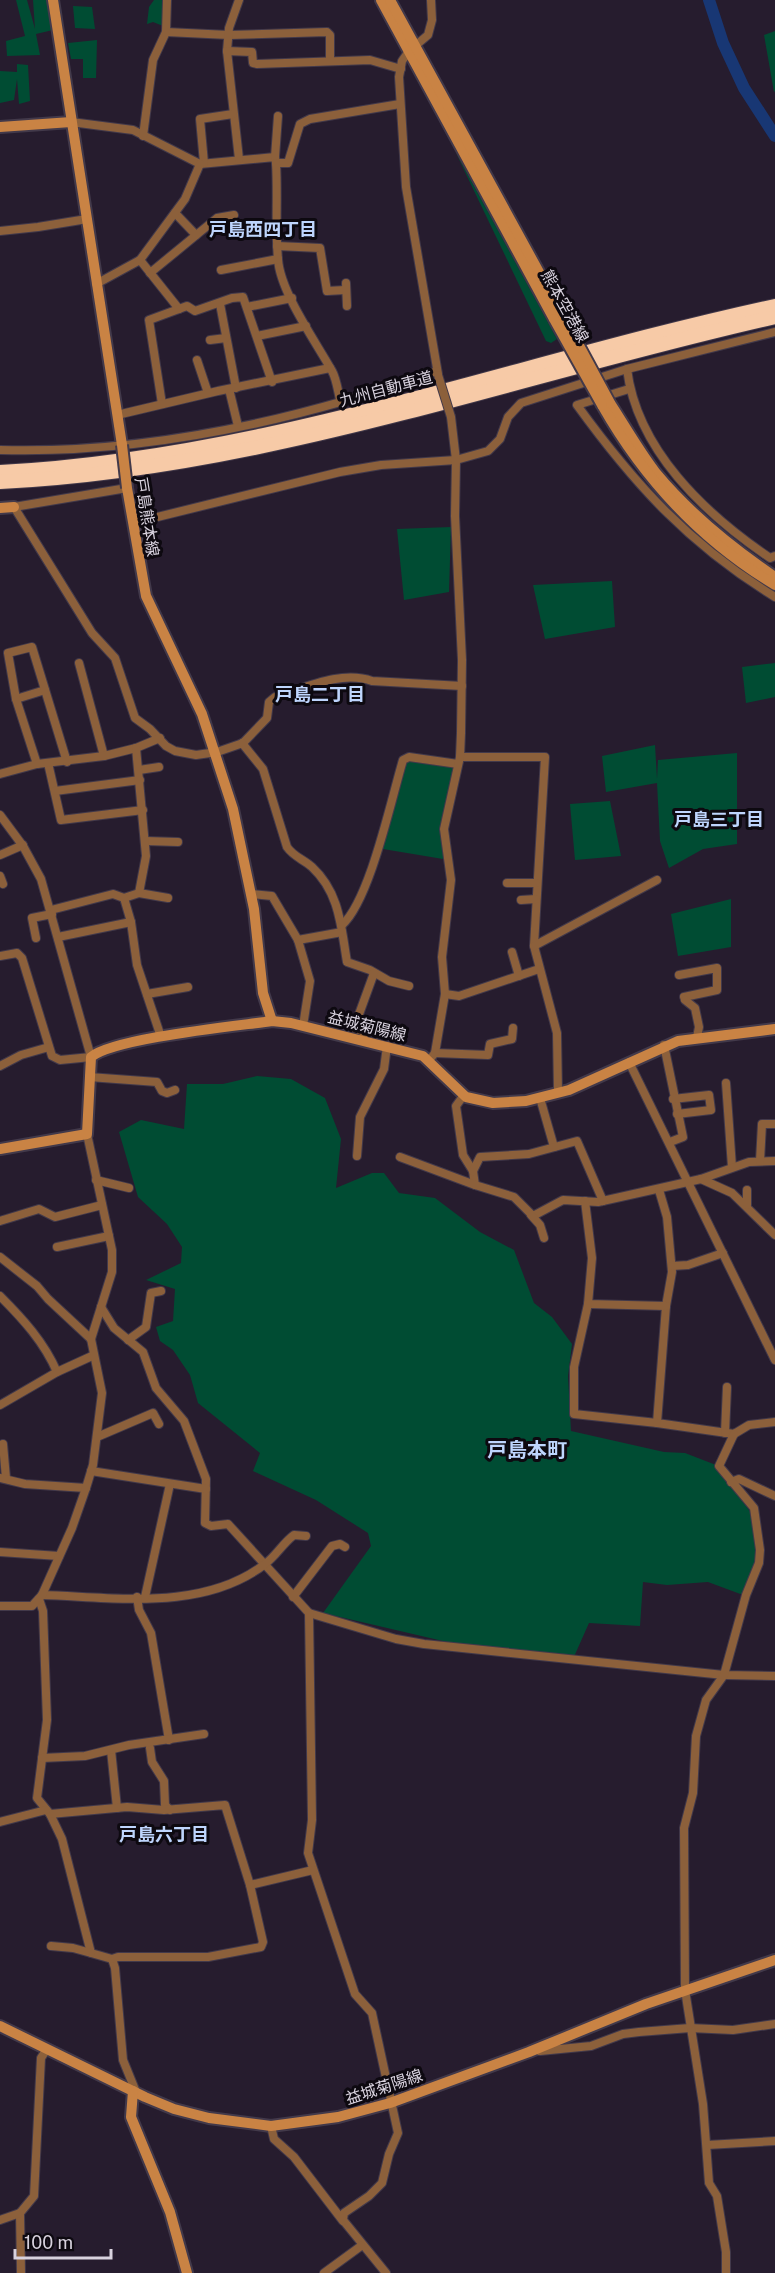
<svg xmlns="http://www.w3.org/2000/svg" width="775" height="2273" viewBox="0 0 775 2273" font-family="'Public Sans','Noto Sans JP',sans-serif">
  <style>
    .green { fill: #004c33 }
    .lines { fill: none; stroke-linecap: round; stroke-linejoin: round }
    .river { stroke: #183774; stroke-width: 12 }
    .street-casing { stroke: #42394a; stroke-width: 10 }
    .secondary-casing { stroke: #42394a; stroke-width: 14 }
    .highway-casing { stroke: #42394a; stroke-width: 16 }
    .street { stroke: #8c603b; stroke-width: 8 }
    .secondary { stroke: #c98344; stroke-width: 10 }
    .highway { stroke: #f7caa7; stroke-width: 14 }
    .street-bridge-casing { stroke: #42394a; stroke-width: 10; stroke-linecap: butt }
    .secondary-bridge-casing { stroke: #42394a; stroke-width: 14; stroke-linecap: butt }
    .street-bridge { stroke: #8c603b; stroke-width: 8 }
    .secondary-bridge { stroke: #c98344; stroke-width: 10 }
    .labels { text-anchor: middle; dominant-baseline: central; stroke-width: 6; stroke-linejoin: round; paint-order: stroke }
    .street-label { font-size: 16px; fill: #d8d2de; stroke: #0d0910 }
    .neighbourhood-label { font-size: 18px; font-weight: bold; fill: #bed5fd; stroke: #0d0910 }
    .quarter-label { font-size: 20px; font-weight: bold; fill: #bed5fd; stroke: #0d0910 }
  </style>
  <rect width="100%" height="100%" fill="#261c2e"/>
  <g class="green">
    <path d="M 16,0 L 27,0 L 35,29 L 33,0 L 51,0 L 57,29 L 36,34 L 40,55 L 7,56 L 6,41 L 25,36 Z"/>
    <path d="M 154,0 L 163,0 L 163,26 L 153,22 L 147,24 L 149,7 Z"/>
    <path d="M 73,6 L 92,7 L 95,29 L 75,28 Z"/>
    <path d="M 775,31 L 775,91 L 774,92 L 764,35 Z"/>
    <path d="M 97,40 L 96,78 L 83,78 L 83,59 L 71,59 L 68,43 Z"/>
    <path d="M 17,64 L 28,65 L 30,101 L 19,104 L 17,79 L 14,100 L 0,103 L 0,71 L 17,72 Z"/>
    <path d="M 455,151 L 557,339 L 551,343 L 546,341 Z"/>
    <path d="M 451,527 L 449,592 L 404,600 L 397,529 Z"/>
    <path d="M 612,581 L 615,627 L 545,639 L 533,585 Z"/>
    <path d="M 775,663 L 775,697 L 746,703 L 742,667 Z"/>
    <path d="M 655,745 L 657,779 L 658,760 L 737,753 L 737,844 L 703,849 L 669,868 L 660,841 L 657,783 L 606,792 L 602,756 Z"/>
    <path d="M 403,760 L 458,764 L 444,829 L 449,860 L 377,848 Z"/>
    <path d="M 610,801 L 621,856 L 575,860 L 570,804 Z"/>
    <path d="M 731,899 L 731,947 L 678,956 L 671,914 Z"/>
    <path d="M 257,1076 L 291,1079 L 325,1098 L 341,1139 L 336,1188 L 372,1173 L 384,1173 L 399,1193 L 435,1198 L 480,1232 L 514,1250 L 534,1303 L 552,1317 L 572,1344 L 568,1376 L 571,1431 L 664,1452 L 685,1453 L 716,1465 L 754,1517 L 757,1560 L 743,1595 L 708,1582 L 667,1585 L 643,1582 L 640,1626 L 589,1623 L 573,1659 L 477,1649 L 323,1613 L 371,1546 L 368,1533 L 316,1500 L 253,1471 L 260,1453 L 198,1403 L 190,1375 L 173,1350 L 160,1341 L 156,1327 L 173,1321 L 175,1289 L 146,1280 L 181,1263 L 182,1247 L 167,1224 L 138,1197 L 119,1132 L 141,1120 L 184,1129 L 187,1084 L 223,1084 Z"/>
  </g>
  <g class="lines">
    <path class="river" d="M 709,0 L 723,43 L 744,88 L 775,136"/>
    <defs>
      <g id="street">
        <path d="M 431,0 L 432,20 L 428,35 L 409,51 L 402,61 L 399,77 L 406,187 L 438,374"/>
        <path d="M 166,32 L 229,35 L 327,32 L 330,35 L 330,61"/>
        <path d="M 227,51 L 229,28 L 239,0"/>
        <path d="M 71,122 L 133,130 L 200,164 L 275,157 L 276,163 L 288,163 L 300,124 L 310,119 L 400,104"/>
        <path d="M 143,136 L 153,60 L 166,32 L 167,0"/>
        <path d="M 275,157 L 278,116"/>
        <path d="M 239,159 L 227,51 L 252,52 L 253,63 L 257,64 L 370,60 L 401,69"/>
        <path d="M 204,163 L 200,119 L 233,114"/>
        <path d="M 175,213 L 196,235"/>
        <path d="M 0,231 L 38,227 L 87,219"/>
        <path d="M 277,246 L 320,248 L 327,291 L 345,290"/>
        <path d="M 278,259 C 280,292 316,342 332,371 C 337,380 338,393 341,403"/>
        <path d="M 140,260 L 179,309"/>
        <path d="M 221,270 L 278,259 C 275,227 278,196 276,163"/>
        <path d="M 150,273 L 217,218 L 234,215"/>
        <path d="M 346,283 L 347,306"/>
        <path d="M 96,284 L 140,260 L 185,199 L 200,164"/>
        <path d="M 220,304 L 236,388"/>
        <path d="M 247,307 L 292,298"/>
        <path d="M 257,336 L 306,326"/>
        <path d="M 210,340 L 226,338"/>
        <path d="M 197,360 L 208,393"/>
        <path d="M 627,369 C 637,450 705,514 770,558 L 775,556"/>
        <path d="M 229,389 L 238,426"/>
        <path d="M 629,389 L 577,405 C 635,485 690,545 775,597"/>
        <path d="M 162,404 L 149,320 L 187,306 L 195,311 L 232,298 L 243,297 L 272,382"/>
        <path d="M 117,415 L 218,391 L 330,368"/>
        <path d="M 0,450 C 148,454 299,420 437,371"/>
        <path d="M 127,488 L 14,507 L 92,633 L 115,658 L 135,718 L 150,729 L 166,746 L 175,751 L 196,755 L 217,752 L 243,743 L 267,718 L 269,702 L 275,697 C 305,688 341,670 372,681 L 462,686"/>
        <path d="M 133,523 L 340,472 L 381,465 L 456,460 L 488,451 L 500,439 L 508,417 L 521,403 L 627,369 L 775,332"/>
        <path d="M 79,663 L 104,756"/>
        <path d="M 16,699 L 45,690"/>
        <path d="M 242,743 L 263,769 L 287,847 C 294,857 303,859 312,867 C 340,893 341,927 347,962 L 370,970 L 389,981 L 409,986"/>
        <path d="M 460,757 L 545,757 L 534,946 L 557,1033 L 558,1093"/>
        <path d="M 48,763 L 61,820 L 143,810"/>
        <path d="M 37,764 L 16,699 L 8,653 L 32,647 L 67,762"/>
        <path d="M 139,770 L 159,767"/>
        <path d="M 0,774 L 37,764 L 104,756 L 136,748 L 160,738"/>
        <path d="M 55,791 L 140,780"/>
        <path d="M 0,815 L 23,846 L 41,879 L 91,1057 L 60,1060 L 52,1056 L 22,958 L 17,953 L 0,956"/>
        <path d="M 145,841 L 178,842"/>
        <path d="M 0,855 L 23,845"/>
        <path d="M 0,876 L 3,884"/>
        <path d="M 507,883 L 536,883"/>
        <path d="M 139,893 L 168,898"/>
        <path d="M 251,894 L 272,896 L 298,940 L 310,981 L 303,1026"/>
        <path d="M 124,898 L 139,893 L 146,856 L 136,748"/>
        <path d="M 521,900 L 536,899"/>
        <path d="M 51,910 L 113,894 L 124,898 L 131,922 L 137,965 L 161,1037"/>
        <path d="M 342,925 C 370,900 391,800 403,760 L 409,757 L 458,764"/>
        <path d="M 58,937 L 131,922"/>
        <path d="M 36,938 L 32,918 L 52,914"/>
        <path d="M 298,940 L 342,932"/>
        <path d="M 534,946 L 657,880"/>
        <path d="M 512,952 L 519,976"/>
        <path d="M 679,975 L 717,968 L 717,990 L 684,997"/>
        <path d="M 147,994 L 188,987"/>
        <path d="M 445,994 L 459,996 L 539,969"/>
        <path d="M 685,1000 L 695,1008 L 699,1027 L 697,1037"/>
        <path d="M 362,1040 L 365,1032 L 354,1028 L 374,973"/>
        <path d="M 664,1045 L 683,1137 L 670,1142"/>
        <path d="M 435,1053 L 488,1055 L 490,1044 L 512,1039 L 513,1028"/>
        <path d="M 430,1059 L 435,1053 L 445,994 L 442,957 L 451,880 L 444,829 L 460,757 L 461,733 L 462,660 L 455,516 L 456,460 L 451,417"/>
        <path d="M 629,1062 L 775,1360"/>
        <path d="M 0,1066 L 21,1055 L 49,1047"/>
        <path d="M 89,1077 L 157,1082 L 162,1091 L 167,1093 L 175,1090"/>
        <path d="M 726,1083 L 732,1167"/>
        <path d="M 464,1095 L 456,1106 L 463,1155 L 473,1171 L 475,1185 L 514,1197 L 533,1216 L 563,1200 L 598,1202 L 701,1179 L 749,1162 L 775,1161"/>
        <path d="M 540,1098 L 554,1147"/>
        <path d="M 673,1099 L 709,1095 L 711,1110 L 677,1114"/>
        <path d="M 357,1156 L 360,1117 L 384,1069 L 387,1046"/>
        <path d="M 400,1157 L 475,1185"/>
        <path d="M 760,1161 L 762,1124 L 775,1124"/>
        <path d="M 473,1171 L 480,1157 L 529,1154 L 577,1141 L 603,1201"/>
        <path d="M 701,1179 L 732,1193 L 775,1235"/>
        <path d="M 96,1180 L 129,1188"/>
        <path d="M 659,1190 L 667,1217 L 672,1272 L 666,1306 L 657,1423 L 734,1434 L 749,1425 L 775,1422"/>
        <path d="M 747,1190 L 747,1205"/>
        <path d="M 585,1201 L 592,1258 L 588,1304 L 666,1306"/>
        <path d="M 531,1215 L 540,1225 L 544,1238"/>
        <path d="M 0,1221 L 39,1209 L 55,1217 L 102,1205"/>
        <path d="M 57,1247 L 109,1236"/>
        <path d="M 0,1257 L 37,1286 L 48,1299 L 91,1339"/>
        <path d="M 672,1266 L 688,1265 L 723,1253"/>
        <path d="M 0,1296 C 23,1319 44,1342 57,1372"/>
        <path d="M 588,1304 L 574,1367 L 574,1414 L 657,1423"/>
        <path d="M 101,1307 L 114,1328 L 143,1352 L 156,1388 L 184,1421 L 206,1479 L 205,1523 L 211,1526 L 228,1524 L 309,1613 L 396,1639 L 424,1644 L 724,1675 L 775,1676"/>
        <path d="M 128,1340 L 146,1327 L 151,1293 L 161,1291"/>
        <path d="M 0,1405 L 57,1372 L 92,1356"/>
        <path d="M 725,1433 L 727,1387"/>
        <path d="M 97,1437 L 153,1413 L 159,1424"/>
        <path d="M 3,1444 L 6,1478"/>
        <path d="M 91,1471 L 206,1489"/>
        <path d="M 0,1478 L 25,1484 L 86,1488"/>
        <path d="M 731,1482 L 739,1479 L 775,1496"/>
        <path d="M 0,1552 L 59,1556"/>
        <path d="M 42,1595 C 114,1597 203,1612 265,1564 C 276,1556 283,1543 294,1535 L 306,1536"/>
        <path d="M 137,1597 L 139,1610 L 151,1633 L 169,1740"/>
        <path d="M 145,1597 L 170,1484"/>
        <path d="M 293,1597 L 332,1546 L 340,1544 L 345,1547"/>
        <path d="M 39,1599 L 43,1611 L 47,1720 L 37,1798 L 50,1814 L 62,1839 L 91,1953 L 112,1959 L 115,1968 L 123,2060 L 136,2092"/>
        <path d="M 0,1606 L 32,1606 L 42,1595 L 72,1528 L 86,1488 L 93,1465 L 102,1393 L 91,1339 L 112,1272 L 112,1250 L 87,1134"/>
        <path d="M 309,1613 L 312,1820 L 308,1853 L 355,1994 L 372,2013 L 398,2133 L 389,2154 L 382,2183 L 369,2196 L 344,2213 L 343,2220 L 386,2273"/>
        <path d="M 150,1748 L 152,1762 L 164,1781 L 165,1805 L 170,1810"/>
        <path d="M 111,1750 L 117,1808"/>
        <path d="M 42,1758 L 85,1756 L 129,1745 L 204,1734"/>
        <path d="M 50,1814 L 127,1807 L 164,1810 L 225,1805 L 250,1885 L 313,1870"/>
        <path d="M 0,1822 L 46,1810"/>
        <path d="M 51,1946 L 73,1948 L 91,1953"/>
        <path d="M 112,1959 L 118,1957 L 208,1957 L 261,1947 L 263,1942 L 250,1885"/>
        <path d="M 540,2051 L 591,2046 L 623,2034 L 639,2032 L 690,2028 L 733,2030 L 775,2024"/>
        <path d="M 271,2126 L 274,2139 L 294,2157 L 343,2221"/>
        <path d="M 707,2145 L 775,2141"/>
        <path d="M 20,2213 L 21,2273"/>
        <path d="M 0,2220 L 20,2213 L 34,2196 L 41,2058 L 47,2049"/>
        <path d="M 324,2273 L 361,2246"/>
        <path d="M 726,2273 L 726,2252 L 717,2196 L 709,2183 L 703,2104 L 685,1990 L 684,1828 L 693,1793 L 696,1736 L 706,1700 L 724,1675 L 746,1595 L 759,1563 L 760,1550 L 754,1508 L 719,1466 L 734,1434"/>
      </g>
      <g id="secondary">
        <path d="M 53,0 L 122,445"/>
        <path d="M 381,0 L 554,319"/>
        <path d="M 390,0 L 563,316"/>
        <path d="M 0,127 L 71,122"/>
        <path d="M 610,403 C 625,426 639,451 656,473 C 690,514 731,547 775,577"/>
        <path d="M 602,405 C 644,479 702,541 775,585"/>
        <path d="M 127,488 L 146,596 L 202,714 L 233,809 L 254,909 L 263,993 L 272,1021"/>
        <path d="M 0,508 L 14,507"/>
        <path d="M 0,1149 L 87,1134 L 91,1057 C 114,1038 237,1026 272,1021 L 291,1023 L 423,1056 L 466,1097 L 493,1103 L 526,1101 L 569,1090 L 678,1041 L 775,1029"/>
        <path d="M 0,2026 L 145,2097 L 174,2109 L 209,2118 L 271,2126 L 338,2117 L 390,2103 L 529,2052 L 646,2004 L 775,1960"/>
        <path d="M 133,2091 L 131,2117 L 170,2212 L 187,2273"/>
      </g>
      <g id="highway">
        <path d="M 0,472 C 269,458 515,362 775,306"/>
        <path d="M 0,482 C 267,469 516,375 775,317"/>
      </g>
    </defs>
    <use href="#street" class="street-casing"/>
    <use href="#secondary" class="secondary-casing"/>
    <use href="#highway" class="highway-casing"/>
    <use href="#street" class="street"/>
    <use href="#secondary" class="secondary"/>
    <use href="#highway" class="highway"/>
    <defs>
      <path id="street-bridge" d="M 438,375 L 451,417"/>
      <g id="secondary-bridge">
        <path d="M 563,316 L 610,403"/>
        <path d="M 554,319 L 602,405"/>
        <path d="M 122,445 L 127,488"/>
      </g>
    </defs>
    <use href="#street-bridge" class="street-bridge-casing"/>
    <use href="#secondary-bridge" class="secondary-bridge-casing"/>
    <use href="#street-bridge" class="street-bridge"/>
    <use href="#secondary-bridge" class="secondary-bridge"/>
  </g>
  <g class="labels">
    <g class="street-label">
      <text transform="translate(565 306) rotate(61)">熊本空港線</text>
      <text transform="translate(386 389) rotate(-15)">九州自動車道</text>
      <text transform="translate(147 517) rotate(81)">戸島熊本線</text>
      <text transform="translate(367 1026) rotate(14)">益城菊陽線</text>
      <text transform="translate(384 2087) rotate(-18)">益城菊陽線</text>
    </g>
    <g class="neighbourhood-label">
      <text x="263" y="229">戸島西四丁目</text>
      <text x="320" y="694">戸島二丁目</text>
      <text x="719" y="819">戸島三丁目</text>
      <text x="164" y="1834">戸島六丁目</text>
    </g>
    <g class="quarter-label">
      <text x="527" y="1450">戸島本町</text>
    </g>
  </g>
  <path d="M15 2249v9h96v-9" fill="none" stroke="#d8d2de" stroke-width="3"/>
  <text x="24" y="2249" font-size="18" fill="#d8d2de" stroke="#0d0910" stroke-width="4.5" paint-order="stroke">100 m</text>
</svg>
